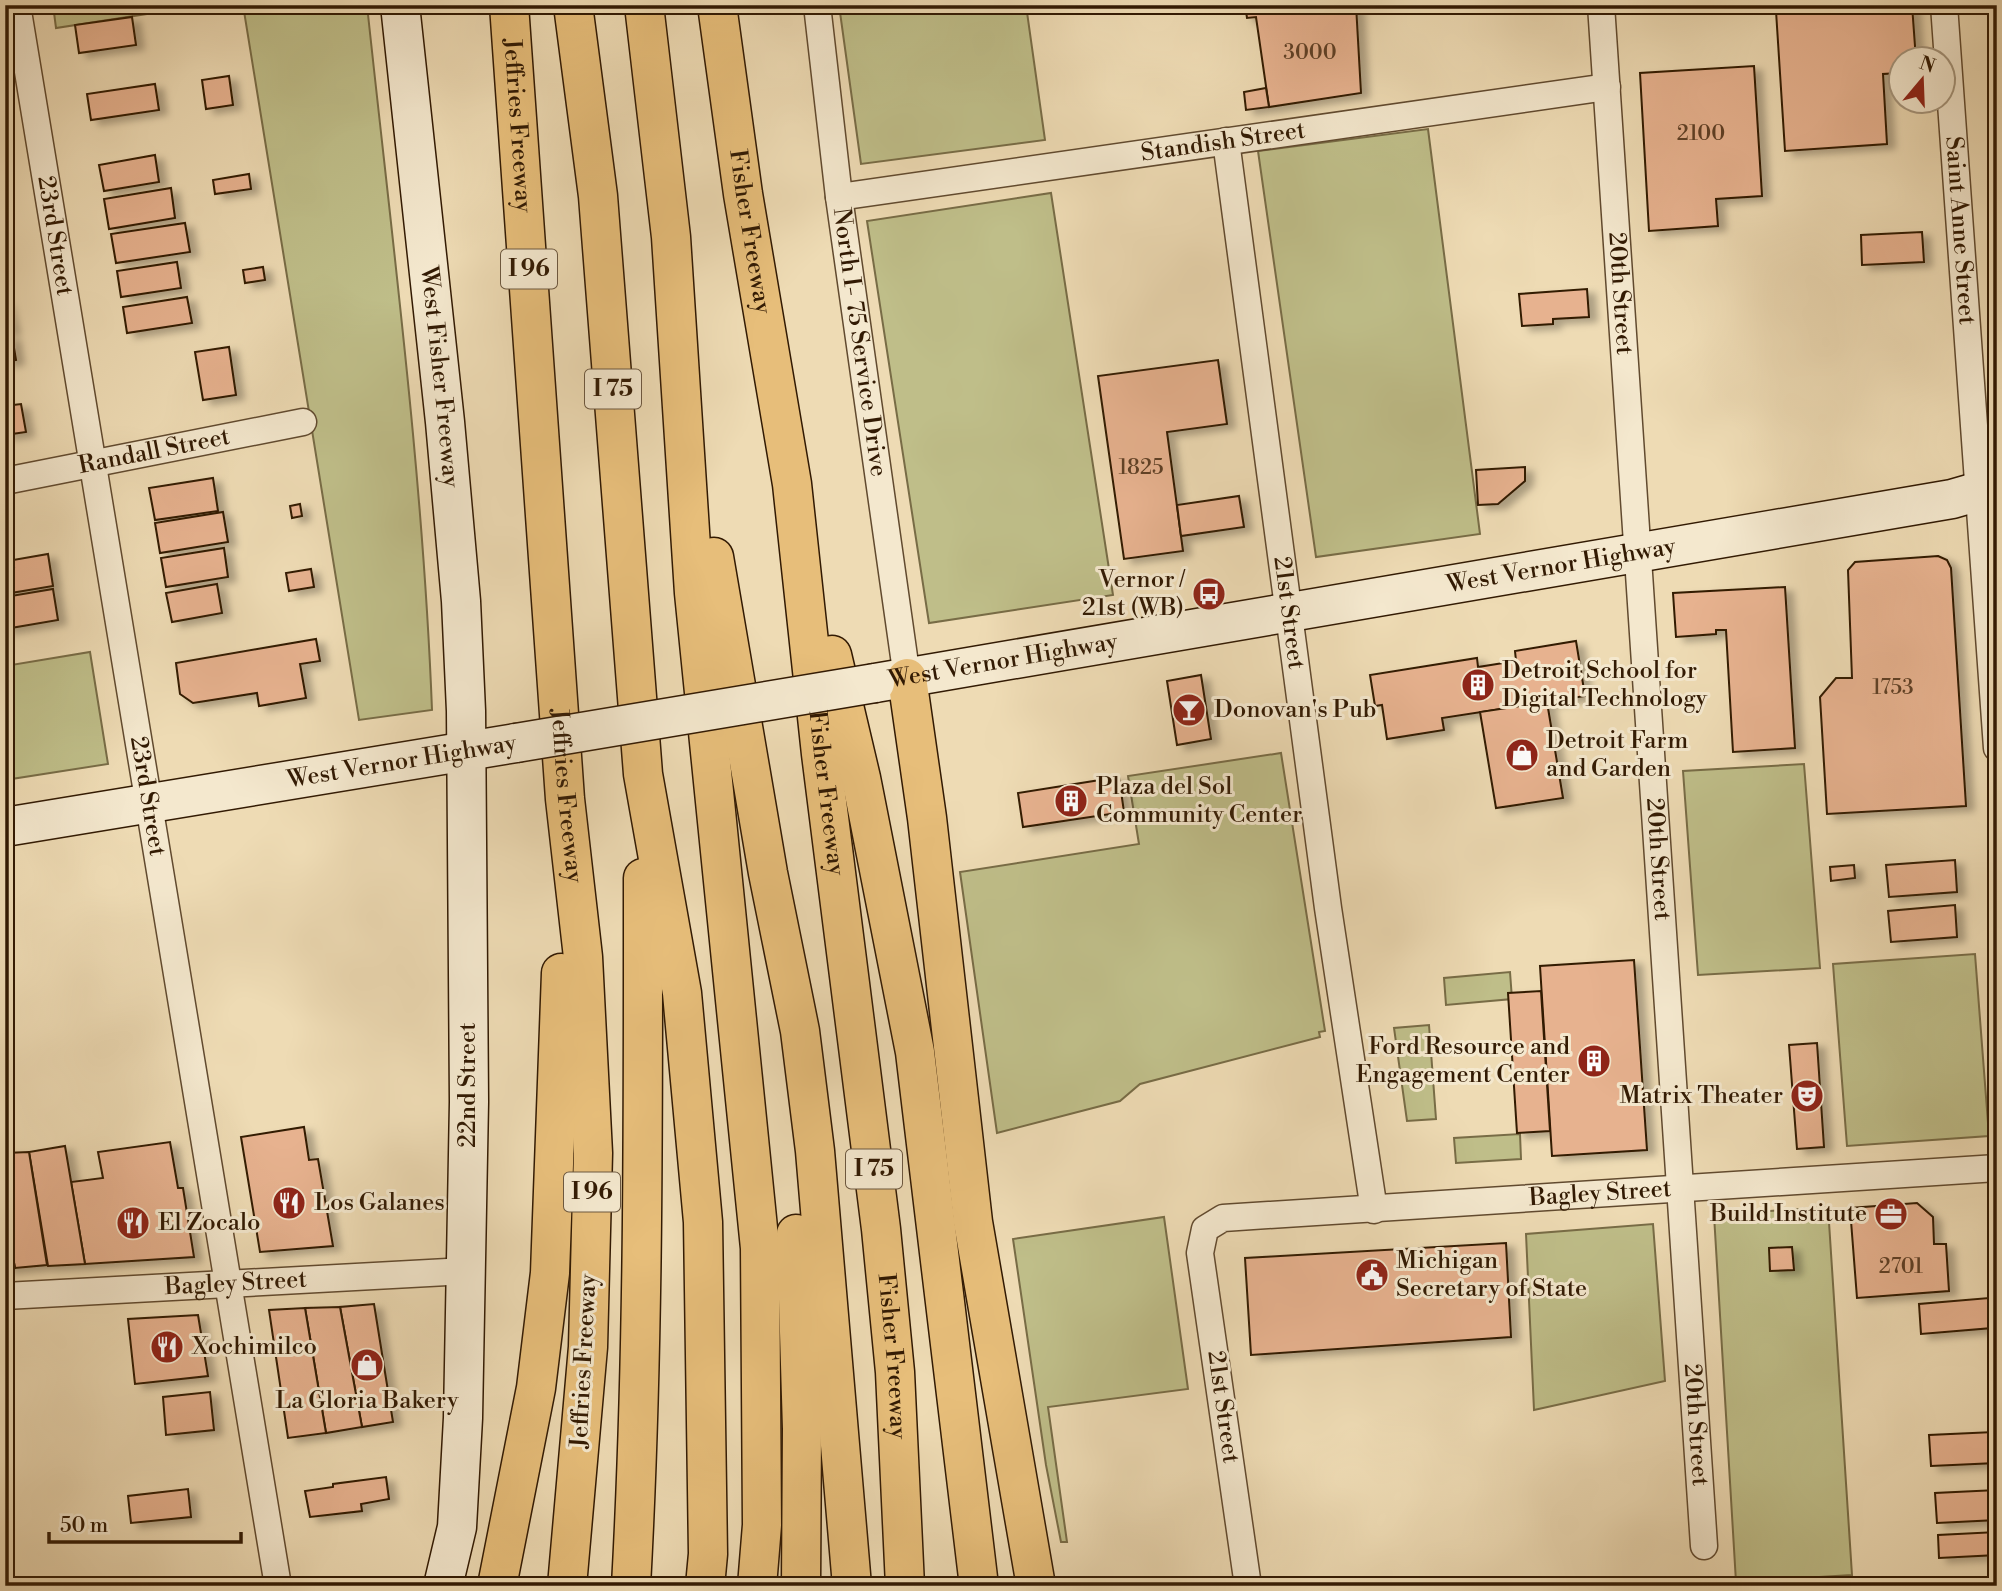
<svg xmlns="http://www.w3.org/2000/svg" width="2002" height="1591" viewBox="0 0 2002 1591" font-family="'Libre Bodoni',serif">
  <style>
    .green { fill: #bfbe89; stroke: #786c46; stroke-width: 2 }
    .building { fill: #e7b28f; stroke: #321a03; stroke-width: 2; filter: url(#shadow) }
    .lines { fill: none; stroke-linecap: round; stroke-linejoin: round }
    .street-casing { stroke: #614a2f; stroke-width: 29 }
    .secondary-casing { stroke: #321a03; stroke-width: 41 }
    .highway-casing { stroke: #321a03; stroke-width: 41 }
    .street { stroke: #f4e8ce; stroke-width: 26 }
    .secondary { stroke: #f4e8ce; stroke-width: 38 }
    .highway { stroke: #e7be7a; stroke-width: 38 }
    .secondary-bridge-casing { stroke: #321a03; stroke-width: 41; stroke-linecap: butt }
    .secondary-bridge { stroke: #f4e8ce; stroke-width: 38 }
    .labels { text-anchor: middle; dominant-baseline: central; stroke-width: 6; stroke-linejoin: round; paint-order: stroke }
    .number-label { font-size: 21px; fill: #5f4026 }
    .shield { fill: #f4e8ce; stroke: #6c5840; stroke-width: 2 }
    .shield-label { font-size: 23px; font-weight: bold; fill: #321a03 }
    .street-label { font-size: 24px; fill: #321a03; stroke: #f4e8ce }
    .poi-label { font-size: 24px; fill: #321a03; stroke: #f4e8ce; text-anchor: start }
  </style>
  <defs>
    <filter id="shadow"><feDropShadow dx="8" dy="4.5" stdDeviation="3.5" flood-color="#0004"/></filter>
  </defs>
  <rect width="100%" height="100%" fill="#eedbb4"/>
  <filter id="stains"><feTurbulence type="fractalNoise" baseFrequency=".00286" numOctaves="4"/><feColorMatrix values="0 0 0 0 .2 0 0 0 0 .09 0 0 0 0 .02 0 0 0 .5 -.17"/></filter>
  <radialGradient id="worn" r=".72"><stop offset=".6" stop-color="#630" stop-opacity="0"/><stop offset="1" stop-color="#630" stop-opacity=".3"/></radialGradient>
  <g class="green">
    <path d="M 53,5 L 205,5 L 56,28 Z"/>
    <path d="M 243,5 L 367,5 C 392,240 423,475 432,710 L 359,720 Z"/>
    <path d="M 839,5 L 1026,5 L 1045,140 L 861,164 Z"/>
    <path d="M 1428,129 L 1480,534 L 1316,557 L 1258,151 Z"/>
    <path d="M 1051,193 L 1113,595 L 929,623 L 867,221 Z"/>
    <path d="M 90,652 L 108,764 L 5,780 L 5,666 Z"/>
    <path d="M 1281,753 L 1325,1031 L 1319,1032 L 1320,1037 L 1140,1084 L 1120,1101 L 997,1133 L 960,872 L 1139,844 L 1128,776 Z"/>
    <path d="M 1804,764 L 1820,968 L 1698,975 L 1683,771 Z"/>
    <path d="M 1975,954 L 1989,1136 L 1847,1146 L 1833,964 Z"/>
    <path d="M 1510,972 L 1512,999 L 1446,1005 L 1444,978 Z"/>
    <path d="M 1429,1025 L 1436,1119 L 1407,1121 L 1394,1028 Z"/>
    <path d="M 1520,1134 L 1521,1159 L 1456,1163 L 1454,1138 Z"/>
    <path d="M 1828,1207 L 1852,1575 L 1736,1582 L 1714,1215 Z"/>
    <path d="M 1164,1217 L 1188,1389 L 1048,1407 L 1067,1542 L 1061,1542 L 1046,1465 L 1013,1239 Z"/>
    <path d="M 1653,1224 L 1665,1381 L 1534,1410 L 1526,1234 Z"/>
  </g>
  <g class="building">
    <path d="M 1245,5 L 1356,5 L 1361,93 L 1269,107 L 1256,17 L 1247,18 Z"/>
    <path d="M 1876,5 L 1912,5 L 1916,60 L 1900,60 L 1900,73 L 1883,74 L 1887,144 L 1785,151 L 1776,11 Z"/>
    <path d="M 132,17 L 136,45 L 79,53 L 75,25 Z"/>
    <path d="M 1754,66 L 1762,196 L 1716,199 L 1718,226 L 1649,231 L 1640,73 Z"/>
    <path d="M 229,76 L 233,105 L 206,109 L 202,80 Z"/>
    <path d="M 155,84 L 159,110 L 91,120 L 87,94 Z"/>
    <path d="M 1266,88 L 1269,107 L 1246,110 L 1244,92 Z"/>
    <path d="M 155,155 L 159,182 L 104,191 L 99,165 Z"/>
    <path d="M 249,174 L 251,189 L 215,194 L 213,180 Z"/>
    <path d="M 171,188 L 175,218 L 109,229 L 104,199 Z"/>
    <path d="M 185,223 L 190,252 L 116,263 L 111,234 Z"/>
    <path d="M 1922,232 L 1924,262 L 1862,265 L 1861,235 Z"/>
    <path d="M 177,262 L 181,288 L 121,297 L 117,271 Z"/>
    <path d="M 263,267 L 265,280 L 245,283 L 243,270 Z"/>
    <path d="M 1587,289 L 1589,317 L 1553,319 L 1553,324 L 1522,326 L 1519,294 Z"/>
    <path d="M 187,297 L 192,323 L 127,333 L 123,307 Z"/>
    <path d="M 5,300 L 12,330 L 5,331 Z"/>
    <path d="M 12,336 L 16,360 L 5,362 L 5,337 Z"/>
    <path d="M 229,347 L 236,395 L 203,400 L 195,352 Z"/>
    <path d="M 1218,360 L 1227,424 L 1167,432 L 1183,551 L 1124,559 L 1098,376 Z"/>
    <path d="M 21,404 L 26,432 L 5,435 L 5,406 Z"/>
    <path d="M 1525,467 L 1525,481 L 1498,504 L 1478,505 L 1476,470 Z"/>
    <path d="M 213,478 L 218,511 L 155,520 L 149,488 Z"/>
    <path d="M 1239,496 L 1244,527 L 1181,536 L 1177,505 Z"/>
    <path d="M 300,504 L 302,516 L 292,518 L 290,506 Z"/>
    <path d="M 223,512 L 228,542 L 160,553 L 155,523 Z"/>
    <path d="M 224,548 L 228,577 L 166,587 L 161,558 Z"/>
    <path d="M 48,554 L 53,586 L 5,594 L 5,568 L 14,567 L 13,560 Z"/>
    <path d="M 1938,556 L 1947,560 L 1951,568 L 1966,806 L 1827,814 L 1820,697 L 1836,678 L 1852,678 L 1848,570 L 1855,562 Z"/>
    <path d="M 311,569 L 314,587 L 289,591 L 286,573 Z"/>
    <path d="M 217,584 L 222,613 L 172,622 L 166,593 Z"/>
    <path d="M 1785,587 L 1795,748 L 1733,752 L 1726,630 L 1716,630 L 1716,634 L 1676,637 L 1673,593 Z"/>
    <path d="M 53,589 L 58,620 L 5,629 L 5,597 Z"/>
    <path d="M 316,639 L 320,661 L 300,664 L 306,698 L 259,706 L 257,693 L 193,703 L 180,694 L 176,663 Z"/>
    <path d="M 1576,641 L 1585,696 L 1442,718 L 1444,730 L 1387,739 L 1382,705 L 1375,706 L 1370,675 L 1477,658 L 1478,667 L 1516,661 L 1515,651 Z"/>
    <path d="M 1201,675 L 1211,739 L 1177,745 L 1167,681 Z"/>
    <path d="M 1547,702 L 1563,798 L 1496,808 L 1480,712 Z"/>
    <path d="M 1119,777 L 1124,812 L 1023,827 L 1018,793 Z"/>
    <path d="M 1955,860 L 1957,892 L 1889,897 L 1886,865 Z"/>
    <path d="M 1854,865 L 1855,878 L 1831,881 L 1830,867 Z"/>
    <path d="M 1955,905 L 1957,937 L 1891,942 L 1888,911 Z"/>
    <path d="M 1634,960 L 1647,1150 L 1552,1156 L 1540,966 Z"/>
    <path d="M 1541,991 L 1550,1131 L 1517,1133 L 1508,993 Z"/>
    <path d="M 1817,1043 L 1824,1147 L 1797,1149 L 1789,1045 Z"/>
    <path d="M 304,1127 L 309,1160 L 318,1159 L 333,1246 L 260,1252 L 241,1137 Z"/>
    <path d="M 170,1142 L 178,1188 L 183,1188 L 194,1257 L 85,1264 L 71,1182 L 103,1178 L 98,1152 Z"/>
    <path d="M 65,1146 L 85,1264 L 48,1266 L 29,1152 Z"/>
    <path d="M 29,1152 L 47,1265 L 15,1268 L 5,1214 L 5,1153 Z"/>
    <path d="M 1917,1203 L 1933,1217 L 1934,1244 L 1946,1244 L 1949,1291 L 1857,1298 L 1850,1208 Z"/>
    <path d="M 5,1214 L 15,1268 L 5,1269 Z"/>
    <path d="M 1506,1243 L 1511,1337 L 1251,1355 L 1245,1258 Z"/>
    <path d="M 1792,1247 L 1794,1270 L 1770,1271 L 1769,1248 Z"/>
    <path d="M 1989,1298 L 1992,1328 L 1921,1334 L 1919,1304 Z"/>
    <path d="M 374,1304 L 393,1422 L 362,1427 L 340,1307 Z"/>
    <path d="M 340,1307 L 362,1427 L 326,1433 L 305,1308 Z"/>
    <path d="M 305,1308 L 326,1433 L 288,1438 L 269,1310 Z"/>
    <path d="M 198,1315 L 208,1376 L 135,1384 L 128,1319 Z"/>
    <path d="M 210,1392 L 214,1430 L 166,1435 L 163,1397 Z"/>
    <path d="M 1994,1432 L 1996,1463 L 1931,1466 L 1929,1435 Z"/>
    <path d="M 386,1477 L 389,1499 L 361,1504 L 362,1511 L 310,1517 L 305,1491 L 333,1487 L 333,1484 Z"/>
    <path d="M 188,1489 L 191,1517 L 131,1523 L 128,1496 Z"/>
    <path d="M 1997,1490 L 1997,1520 L 1937,1523 L 1935,1493 Z"/>
    <path d="M 1997,1532 L 1997,1555 L 1939,1558 L 1938,1535 Z"/>
  </g>
  <g class="lines">
    <defs>
      <g id="street">
        <path id="s1" d="M 17,5 C 103,532 192,1059 278,1586"/>
        <path id="s2" d="M 817,5 L 839,197 L 907,678"/>
        <path id="s3" d="M 1601,5 L 1704,1546"/>
        <path id="s4" d="M 1944,5 L 1997,748"/>
        <path id="s5" d="M 1226,141 L 1328,908 L 1374,1210"/>
        <path id="s6" d="M 839,197 L 1607,87"/>
        <path id="s7" d="M 5,481 L 303,422"/>
        <path id="s8" d="M 5,1296 L 466,1271"/>
        <path id="s9" d="M 1248,1586 L 1200,1253 L 1205,1229 L 1223,1218 L 1997,1168"/>
      </g>
      <g id="secondary">
        <path id="s10" d="M 400,5 L 445,422 L 461,601 L 466,711 L 469,1102 L 463,1418 L 457,1527 L 443,1586"/>
        <path id="s11" d="M 875,683 L 1952,499 L 1997,486"/>
        <path id="s12" d="M 5,827 L 516,743"/>
      </g>
      <g id="highway">
        <path id="s13" d="M 509,5 L 565,799 L 583,957 L 593,1153 L 588,1347 L 567,1586"/>
        <path d="M 573,5 L 598,196 L 643,774 L 682,993 L 703,1222 L 708,1554 L 705,1586"/>
        <path d="M 644,5 L 671,237 L 694,593 L 760,1248 L 762,1525 L 757,1586"/>
        <path id="s14" d="M 717,5 L 743,194 L 792,484 L 821,754 L 881,1229 L 895,1372 L 905,1586"/>
        <path d="M 714,557 L 768,873 L 800,1031 L 815,1151 L 852,1586"/>
        <path d="M 832,655 L 861,778 L 915,1052 L 979,1586"/>
        <path d="M 907,678 L 927,818 L 973,1222 L 1036,1586"/>
        <path d="M 796,1234 L 802,1429 L 801,1586"/>
        <path d="M 497,1586 L 536,1388 L 550,1273 L 561,973"/>
        <path d="M 631,1586 C 644,1350 643,1114 643,878"/>
      </g>
    </defs>
    <use href="#street" class="street-casing"/>
    <use href="#secondary" class="secondary-casing"/>
    <use href="#highway" class="highway-casing"/>
    <use href="#street" class="street"/>
    <use href="#secondary" class="secondary"/>
    <use href="#highway" class="highway"/>
    <defs>
      <path id="secondary-bridge" d="M 516,743 L 875,683"/>
    </defs>
    <use href="#secondary-bridge" class="secondary-bridge-casing"/>
    <use href="#secondary-bridge" class="secondary-bridge"/>
  </g>
  <defs>
    <symbol id="bus-disc" viewBox="-11 -11 22 22"><circle r="9.5" fill="#8f2418" stroke="#f4e8ce"/><path d="M-5-6H5V4H4V6H2V4H-2V6H-4V4H-5ZM-3.5-4V0h7V-4ZM-3.5 1.2v1.5H-2V1.2ZM2 1.2v1.5H3.5V1.2Z" fill="#fff"/></symbol>
    <symbol id="building-disc" viewBox="-11 -11 22 22"><circle r="9.5" fill="#8f2418" stroke="#f4e8ce"/><path d="M-4-6H4V6H1V3H-1V6H-4ZM-2.5-4.3h1.7v1.8h-1.7ZM.8-4.3h1.7v1.8H.8ZM-2.5-1h1.7V.8h-1.7ZM.8-1h1.7V.8H.8Z" fill="#fff"/></symbol>
    <symbol id="bar-disc" viewBox="-11 -11 22 22"><circle r="9.5" fill="#8f2418" stroke="#f4e8ce"/><path d="M-6-5H6L.8 .8V4.5H3.5V6h-7V4.5H-.8V.8Z" fill="#fff"/></symbol>
    <symbol id="shop-disc" viewBox="-11 -11 22 22"><circle r="9.5" fill="#8f2418" stroke="#f4e8ce"/><path d="M-5-2.5h2.3a2.7 3.5 0 0 1 5.4 0H5L5.5 6h-11ZM-1.5-2.5h3a1.5 2.3 0 0 0-3 0Z" fill="#fff"/></symbol>
    <symbol id="theatre-disc" viewBox="-11 -11 22 22"><circle r="9.5" fill="#8f2418" stroke="#f4e8ce"/><path d="M-5-5.5Q0-4 5-5.5V0Q5 5 0 6Q-5 5-5 0ZM-3.3-2.5H-1v1.5H-3.3ZM1-2.5H3.3v1.5H1ZM-2.8 1Q0 5.5 2.8 1Z" fill="#fff"/></symbol>
    <symbol id="restaurant-disc" viewBox="-11 -11 22 22"><circle r="9.5" fill="#8f2418" stroke="#f4e8ce"/><path d="M-5-6h1v4h1v-4h1v4h1v-4h1v5L-1.5 .5V6h-2V.5L-5-1ZM5-6V6H3V1.5H1.5Q1.5-4 5-6Z" fill="#fff"/></symbol>
    <symbol id="office-disc" viewBox="-11 -11 22 22"><circle r="9.5" fill="#8f2418" stroke="#f4e8ce"/><path d="M-6-3h4V-5.5h4V-3h4V5H-6ZM-1-4.5V-3h2v-1.5ZM-6 0V1H6V0Z" fill="#fff"/></symbol>
    <symbol id="civic-disc" viewBox="-11 -11 22 22"><circle r="9.5" fill="#8f2418" stroke="#f4e8ce"/><path d="M-.6-6.5H3V-4.5H.6V-3L4-1V1h2V6H-6V1h2V-1L-.6-3ZM-1.2 2.5V6h2.4V2.5Z" fill="#fff"/></symbol>
  </defs>
  <g fill-rule="evenodd">
    <use href="#bus-disc" x="1190" y="575" width="38" height="38"/>
    <use href="#building-disc" x="1459" y="666" width="38" height="38"/>
    <use href="#bar-disc" x="1170" y="691" width="38" height="38"/>
    <use href="#shop-disc" x="1503" y="736" width="38" height="38"/>
    <use href="#building-disc" x="1052" y="782" width="38" height="38"/>
    <use href="#building-disc" x="1575" y="1042" width="38" height="38"/>
    <use href="#theatre-disc" x="1788" y="1077" width="38" height="38"/>
    <use href="#restaurant-disc" x="270" y="1184" width="38" height="38"/>
    <use href="#office-disc" x="1872" y="1195" width="38" height="38"/>
    <use href="#restaurant-disc" x="114" y="1204" width="38" height="38"/>
    <use href="#civic-disc" x="1353" y="1256" width="38" height="38"/>
    <use href="#restaurant-disc" x="148" y="1328" width="38" height="38"/>
    <use href="#shop-disc" x="348" y="1346" width="38" height="38"/>
  </g>
  <g class="labels">
    <g class="number-label">
      <text x="1310" y="53">3000</text>
      <text x="1701" y="134">2100</text>
      <text x="1141" y="468">1825</text>
      <text x="1893" y="688">1753</text>
      <text x="1901" y="1267">2701</text>
    </g>
    <g class="shield">
      <rect x="501" y="249.5" width="56" height="39" rx="5"/>
      <rect x="585" y="369.5" width="56" height="39" rx="5"/>
      <rect x="846" y="1149.5" width="56" height="39" rx="5"/>
      <rect x="564" y="1172.5" width="56" height="39" rx="5"/>
    </g>
    <g class="shield-label">
      <text x="529" y="269">I 96</text>
      <text x="613" y="389">I 75</text>
      <text x="874" y="1169">I 75</text>
      <text x="592" y="1192">I 96</text>
    </g>
    <g class="street-label">
      <text stroke="none"><textPath href="#s13" startOffset="121">Jeffries Freeway</textPath></text>
      <text stroke="none"><textPath href="#s6" startOffset="388">Standish Street</textPath></text>
      <text stroke="none"><textPath href="#s4" startOffset="226">Saint Anne Street</textPath></text>
      <text stroke="none"><textPath href="#s14" startOffset="229">Fisher Freeway</textPath></text>
      <text stroke="none"><textPath href="#s1" startOffset="234">23rd Street</textPath></text>
      <text stroke="none"><textPath href="#s3" startOffset="289">20th Street</textPath></text>
      <text stroke="none"><textPath href="#s2" startOffset="340">North I- 75 Service Drive</textPath></text>
      <text stroke="none"><textPath href="#s10" startOffset="374">West Fisher Freeway</textPath></text>
      <text stroke="none"><textPath href="#s7" startOffset="152">Randall Street</textPath></text>
      <text stroke="none"><textPath href="#s11" startOffset="696">West Vernor Highway</textPath></text>
      <text stroke="none"><textPath href="#s5" startOffset="476">21st Street</textPath></text>
      <text stroke="none"><textPath href="#s11" startOffset="130">West Vernor Highway</textPath></text>
      <text stroke="none"><textPath href="#s12" startOffset="402">West Vernor Highway</textPath></text>
      <text stroke="none"><textPath href="#s14" startOffset="796">Fisher Freeway</textPath></text>
      <text stroke="none"><textPath href="#s1" startOffset="802">23rd Street</textPath></text>
      <text stroke="none"><textPath href="#s13" startOffset="793">Jeffries Freeway</textPath></text>
      <text stroke="none"><textPath href="#s3" startOffset="856">20th Street</textPath></text>
      <text transform="translate(468 1085) rotate(-90)">22nd Street</text>
      <text stroke="none"><textPath href="#s9" startOffset="760">Bagley Street</textPath></text>
      <text stroke="none"><textPath href="#s8" startOffset="231">Bagley Street</textPath></text>
      <text stroke="none"><textPath href="#s14" startOffset="1363">Fisher Freeway</textPath></text>
      <text transform="translate(584 1361) rotate(-87)">Jeffries Freeway</text>
      <text transform="translate(1223 1407) rotate(82)">21st Street</text>
      <text stroke="none"><textPath href="#s3" startOffset="1423">20th Street</textPath></text>
    </g>
    <g class="poi-label">
      <text x="1184" y="580" text-anchor="end">Vernor /<tspan x="1184" dy="28">21st (WB)</tspan></text>
      <text x="1502" y="671">Detroit School for<tspan x="1502" dy="28">Digital Technology</tspan></text>
      <text x="1214" y="710">Donovan's Pub</text>
      <text x="1546" y="741">Detroit Farm<tspan x="1546" dy="28">and Garden</tspan></text>
      <text x="1096" y="787">Plaza del Sol<tspan x="1096" dy="28">Community Center</tspan></text>
      <text x="1570" y="1047" text-anchor="end">Ford Resource and<tspan x="1570" dy="28">Engagement Center</tspan></text>
      <text x="1783" y="1096" text-anchor="end">Matrix Theater</text>
      <text x="314" y="1203">Los Galanes</text>
      <text x="1867" y="1214" text-anchor="end">Build Institute</text>
      <text x="158" y="1223">El Zocalo</text>
      <text x="1396" y="1261">Michigan<tspan x="1396" dy="28">Secretary of State</tspan></text>
      <text x="192" y="1347">Xochimilco</text>
      <text x="367" y="1401" text-anchor="middle">La Gloria Bakery</text>
    </g>
  </g>
  <rect width="2002" height="1591" fill="none" stroke="#eedbb4" stroke-width="28"/>
  <rect x="7" y="7" width="1988" height="1577" fill="none" stroke="#321a03" stroke-width="3.5"/>
  <rect x="14" y="14" width="1974" height="1563" fill="none" stroke="#321a03" stroke-width="2"/>
  <g transform="translate(1922 80) rotate(19)"><circle r="33" fill="#f4e8ce" stroke="#a6967d" stroke-width="2"/>
  <path d="M0-5L12 26L0 18L-12 26Z" fill="#8f2418"/>
  <text y="-10" font-size="19" font-weight="bold" text-anchor="middle" fill="#321a03">N</text>
  </g>
  <path d="M49 1532v10h192v-10" fill="none" stroke="#321a03" stroke-width="3.5"/>
  <text x="60" y="1532" font-size="21" fill="#321a03" stroke="#f4e8ce" stroke-width="5" paint-order="stroke">50 m</text>
  <rect width="100%" height="100%" filter="url(#stains)"/>
  <rect width="100%" height="100%" fill="url(#worn)"/>
</svg>
